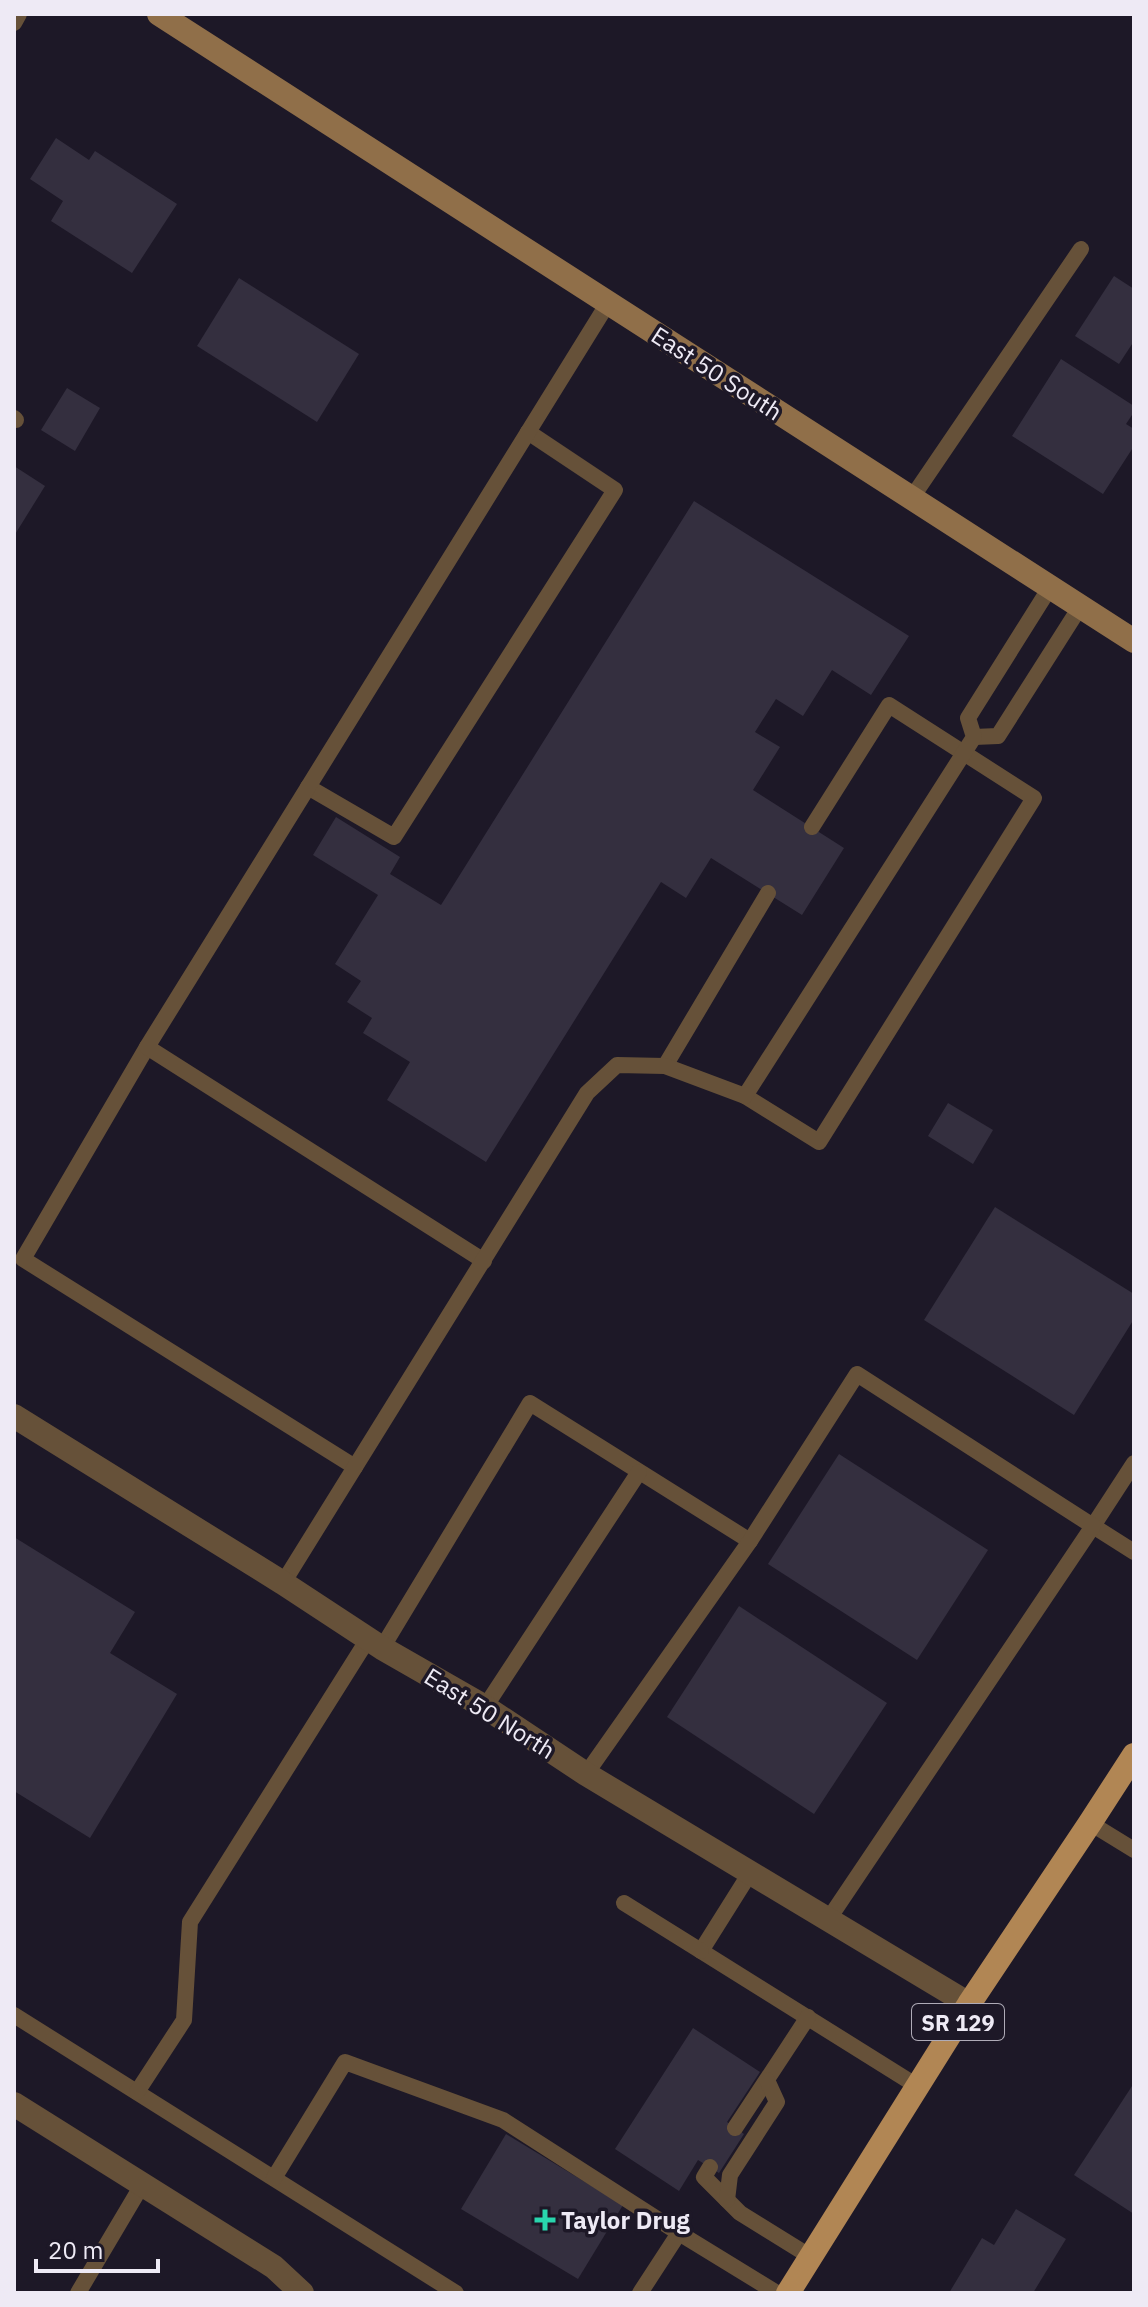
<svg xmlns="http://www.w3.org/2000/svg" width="1148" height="2307" viewBox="0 0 1148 2307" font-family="'IBM Plex Sans',sans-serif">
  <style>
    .building { fill: #342f3f }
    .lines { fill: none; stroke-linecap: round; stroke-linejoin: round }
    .lane { stroke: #665139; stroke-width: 16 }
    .street { stroke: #665139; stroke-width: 24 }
    .secondary { stroke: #906f49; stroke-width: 24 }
    .primary { stroke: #b18654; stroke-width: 24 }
    .poi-dot { fill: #29d5ad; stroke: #1d1827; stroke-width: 3 }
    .labels { text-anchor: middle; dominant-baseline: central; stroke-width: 7; stroke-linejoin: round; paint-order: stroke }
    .shield { fill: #1d1827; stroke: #afabb7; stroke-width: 2 }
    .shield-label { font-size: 22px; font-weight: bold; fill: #eeeaf5 }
    .street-label { font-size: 24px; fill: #eeeaf5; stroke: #1d1827 }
    .poi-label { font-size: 24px; font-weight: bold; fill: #eeeaf5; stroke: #1d1827; text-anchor: start }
  </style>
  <rect width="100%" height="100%" fill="#1d1827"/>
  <g class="building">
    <path d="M 56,138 L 89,160 L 95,151 L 177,204 L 132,273 L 51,221 L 63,201 L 30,179 Z"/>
    <path d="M 1114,276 L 1134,289 L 1134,341 L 1119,364 L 1075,336 Z"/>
    <path d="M 239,278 L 359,354 L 317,422 L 197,346 Z"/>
    <path d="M 1061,359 L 1134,406 L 1134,412 L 1126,424 L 1134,429 L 1134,446 L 1103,494 L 1012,436 Z"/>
    <path d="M 67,388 L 100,408 L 75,451 L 41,430 Z"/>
    <path d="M 14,466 L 45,486 L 14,536 Z"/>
    <path d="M 694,501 L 909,636 L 871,695 L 832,670 L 803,716 L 776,699 L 755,732 L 780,747 L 753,790 L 844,848 L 802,915 L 711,858 L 686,898 L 661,882 L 486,1162 L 387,1100 L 410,1062 L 363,1033 L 372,1018 L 347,1002 L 361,981 L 335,964 L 378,895 L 313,855 L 336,817 L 400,857 L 390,874 L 441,905 Z"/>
    <path d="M 948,1103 L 993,1130 L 973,1164 L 928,1136 Z"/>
    <path d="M 995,1207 L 1134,1294 L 1134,1319 L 1074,1415 L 924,1320 Z"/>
    <path d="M 839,1454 L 988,1550 L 917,1660 L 768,1564 Z"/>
    <path d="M 14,1537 L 135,1612 L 110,1653 L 177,1694 L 90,1838 L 14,1791 Z"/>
    <path d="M 739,1606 L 887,1703 L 814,1814 L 667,1717 Z"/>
    <path d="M 693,2028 L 760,2072 L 727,2122 L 744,2134 L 719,2173 L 698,2160 L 679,2191 L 615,2149 Z"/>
    <path d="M 1134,2083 L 1134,2214 L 1074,2175 Z"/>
    <path d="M 506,2134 L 623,2205 L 578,2279 L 461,2209 Z"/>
    <path d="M 1016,2209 L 1066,2239 L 1033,2293 L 949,2293 L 982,2238 L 994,2245 Z"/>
  </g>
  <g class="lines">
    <g class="lane">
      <path d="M 14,23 L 19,14"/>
      <path d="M 14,418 L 16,420"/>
      <path d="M 911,499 L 1081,249"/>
      <path d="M 974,737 L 998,736 L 1080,607"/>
      <path d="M 308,787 L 394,837 L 615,490 L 528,432"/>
      <path d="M 147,1047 L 23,1259 L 355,1467"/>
      <path d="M 665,1066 L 768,893"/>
      <path d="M 745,1096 L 819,1142 L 1034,798 L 889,705 L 812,827"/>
      <path d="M 484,1261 L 147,1047 L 608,303"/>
      <path d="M 1134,1463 L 1093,1526 L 1134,1552"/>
      <path d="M 283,1583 L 587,1093 L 617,1065 L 665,1066 L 745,1096 L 974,737 L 968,718 L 1049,589"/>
      <path d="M 382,1648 L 530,1403 L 750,1541"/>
      <path d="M 485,1707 L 639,1472"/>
      <path d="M 586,1774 L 750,1541 L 857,1374 L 1093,1526 L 828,1920"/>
      <path d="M 1090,1823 L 1134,1850"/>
      <path d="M 750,1873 L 701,1951 L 917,2086"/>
      <path d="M 624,1903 L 701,1951"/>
      <path d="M 14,2015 L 456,2293"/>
      <path d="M 137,2092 L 184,2020 L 190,1922 L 368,1639"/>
      <path d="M 735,2128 L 808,2017"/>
      <path d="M 710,2167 L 704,2177 L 740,2213 L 811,2257"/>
      <path d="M 274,2178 L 345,2062 L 503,2120 L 679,2233 L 777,2293"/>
      <path d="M 727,2200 L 730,2175 L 777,2102 L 767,2080"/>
      <path d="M 78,2293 L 142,2185"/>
      <path d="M 640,2293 L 679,2233"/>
    </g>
    <g class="street">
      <path d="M 14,1416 L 283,1583 L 382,1648 L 485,1707 L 586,1774 L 969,2004"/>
      <path d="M 14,2104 L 274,2267 L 302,2293"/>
    </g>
    <path class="secondary" d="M 159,14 L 1134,641"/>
    <path class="primary" d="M 788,2293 L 969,2004 L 1090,1823 L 1134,1755"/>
  </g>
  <path class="poi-dot" d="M541 2208h8v8h8v8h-8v8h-8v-8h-8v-8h8z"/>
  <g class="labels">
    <rect class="shield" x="912" y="2004" width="92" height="36" rx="6"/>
    <g class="shield-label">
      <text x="958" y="2022">SR 129</text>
    </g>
    <g class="street-label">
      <text transform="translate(717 373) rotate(33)">East 50 South</text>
      <text transform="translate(490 1713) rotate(32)">East 50 North</text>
    </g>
    <g class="poi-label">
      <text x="561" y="2220">Taylor Drug</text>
    </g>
  </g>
  <rect width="1148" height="2307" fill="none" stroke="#eeeaf5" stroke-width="32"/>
  <path d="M36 2259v12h122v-12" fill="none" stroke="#eeeaf5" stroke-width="4"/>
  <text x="48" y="2259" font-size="24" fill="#eeeaf5" stroke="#1d1827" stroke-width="6" paint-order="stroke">20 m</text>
</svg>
